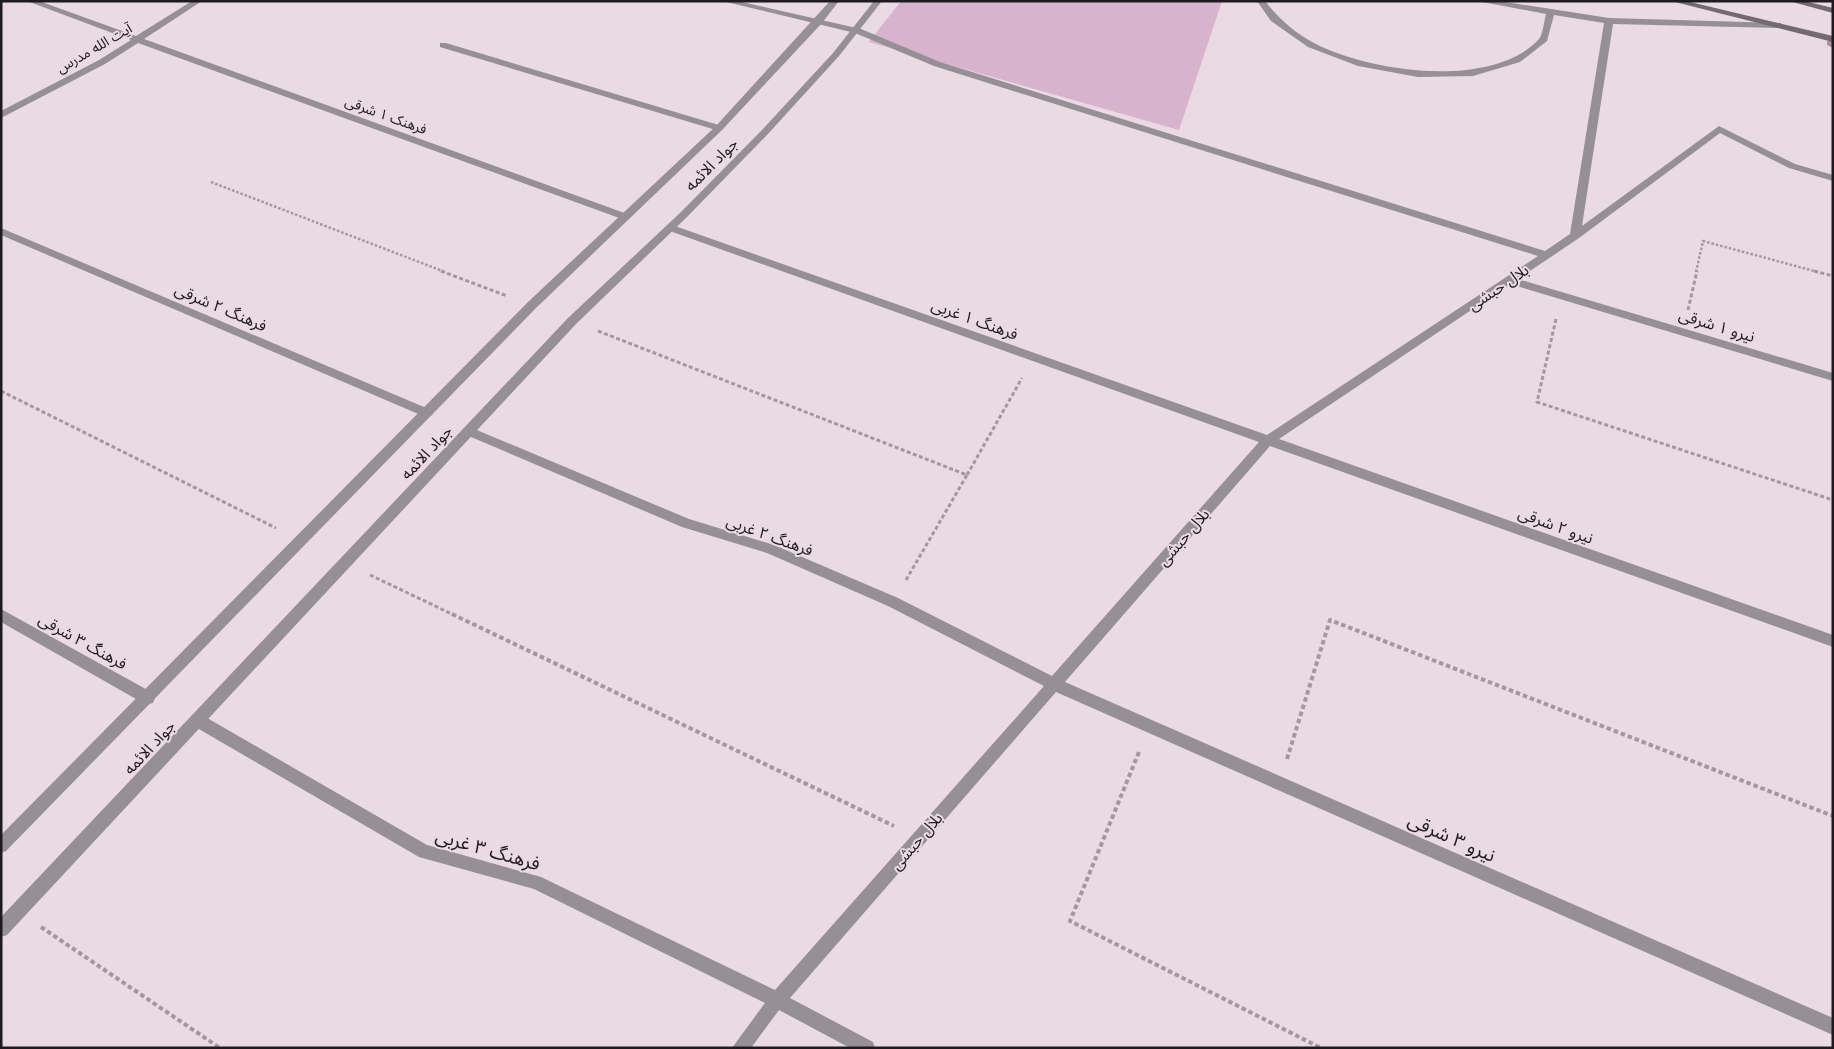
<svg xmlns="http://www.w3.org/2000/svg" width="1834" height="1049" viewBox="0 0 1834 1049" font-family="Lora,'Noto Sans Arabic',serif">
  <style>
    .green { fill: #d7b3cd }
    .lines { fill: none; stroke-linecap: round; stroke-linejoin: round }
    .stream { fill: #b18ca7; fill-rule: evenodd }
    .path-far2 { stroke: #a498a0; stroke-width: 2.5; stroke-dasharray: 2.5 2; stroke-linecap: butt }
    .path-far1 { stroke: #a498a0; stroke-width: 3; stroke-dasharray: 4 2.5; stroke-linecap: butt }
    .path { stroke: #a498a0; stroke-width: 4; stroke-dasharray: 4.5 3; stroke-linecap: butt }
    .service { fill: #968f94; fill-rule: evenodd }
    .minor { fill: #968f94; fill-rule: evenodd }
    .tertiary { fill: #968f94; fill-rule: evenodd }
    .secondary { fill: #726a70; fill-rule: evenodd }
    .labels { text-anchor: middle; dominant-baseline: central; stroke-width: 4; stroke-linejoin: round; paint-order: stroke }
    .far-street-label { font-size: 14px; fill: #1f1a1d; stroke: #e9dae4 }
    .street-label { font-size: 16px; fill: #1f1a1d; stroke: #e9dae4 }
    .near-street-label { font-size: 19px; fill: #1f1a1d; stroke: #e9dae4 }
  </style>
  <rect width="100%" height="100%" fill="#e9dae4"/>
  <path class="green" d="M 901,1 L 1222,1 L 1179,130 L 869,42 Z"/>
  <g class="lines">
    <path class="stream" d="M 1827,41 L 1833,41 L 1833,48 L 1827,45 Z"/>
    <g class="path-far2">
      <path d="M 211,182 L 445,272"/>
      <path d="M 1696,272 L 1703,241 L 1818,272"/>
    </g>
    <g class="path-far1">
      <path d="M 441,271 L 507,296"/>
      <path d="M 1814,271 L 1833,276"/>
      <path d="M 1688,310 L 1697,271"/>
      <path d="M 1556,319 L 1537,402 L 1833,500"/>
      <path d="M 598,331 L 967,475 L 906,580"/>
      <path d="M 1,391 L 276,528"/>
      <path d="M 967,475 L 1022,378"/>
      <path d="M 370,575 L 454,615"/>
    </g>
    <g class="path">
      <path d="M 452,614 L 894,826"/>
      <path d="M 1139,752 L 1070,921 L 1321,1048"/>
      <path d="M 1287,759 L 1330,620 L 1833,816"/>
      <path d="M 41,927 L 220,1048"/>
    </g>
    <path class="service" d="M 440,43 L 446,43 L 722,126 L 724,128 L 722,130 L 716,130 L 440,47 Z"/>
    <g class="minor">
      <path d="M 27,1 L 39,1 L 136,36 L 192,1 L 202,1 L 144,39 L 630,215 L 631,217 L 626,220 L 622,219 L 138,43 L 105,64 L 1,118 L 1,111 L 99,60 L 131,40 Z"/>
      <path d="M 722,1 L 738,1 L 861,29 L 940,62 L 1545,251 L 1570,234 L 1604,23 L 1554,15 L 1547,41 L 1520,62 L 1473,76 L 1418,77 L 1358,66 L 1308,47 L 1271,21 L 1257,1 L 1265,1 C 1278,18 1295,33 1314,43 C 1369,72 1492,90 1539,39 C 1543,34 1544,21 1546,14 L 1477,1 L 1499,1 L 1609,18 L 1781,23 L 1781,27 L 1778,28 L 1613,24 L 1582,226 L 1719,126 L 1795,164 L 1833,175 L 1833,181 L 1789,168 L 1720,133 L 1579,238 L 1518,279 L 1833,373 L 1833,381 L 1510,284 L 1279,439 L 1833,635 L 1833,647 L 1270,446 L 1065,682 L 1833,1018 L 1833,1035 L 1056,692 L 790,998 L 873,1042 L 875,1048 L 850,1048 L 779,1010 L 751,1048 L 732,1048 L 765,1003 L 534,889 L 419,857 L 192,725 L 190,720 L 192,715 L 197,713 L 202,715 L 427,845 L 541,877 L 775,990 L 1044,686 L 888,606 L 767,553 L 682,527 L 464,434 L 462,431 L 464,428 L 472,428 L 689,519 L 774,545 L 898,598 L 1052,676 L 1259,442 L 667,230 L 667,226 L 675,226 L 1267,435 L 1538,256 L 934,66 L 855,33 Z"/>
      <path d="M 1,228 L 431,410 L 433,413 L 431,416 L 423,416 L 1,235 Z"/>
      <path d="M 1,609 L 153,693 L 155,698 L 153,703 L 148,704 L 143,703 L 1,622 Z"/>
    </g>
    <g class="tertiary">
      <path d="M 830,1 L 839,1 L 822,23 L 722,130 L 536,308 L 6,851 L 1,853 L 1,835 L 528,302 L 716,126 Z"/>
      <path d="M 874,1 L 882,1 L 839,56 L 767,135 L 687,217 L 576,324 L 7,935 L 1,937 L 1,917 L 568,318 L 680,213 L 761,131 L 833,53 Z"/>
    </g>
    <g class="secondary">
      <path d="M 1671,1 L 1686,1 L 1833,36 L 1833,42 Z"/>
      <path d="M 1789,1 L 1804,1 L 1833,8 L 1833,13 Z"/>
    </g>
  </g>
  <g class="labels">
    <g class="far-street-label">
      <text transform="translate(94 48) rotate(-30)">آیت الله مدرس</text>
      <text transform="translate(386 115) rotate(20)">فرهنک ۱ شرقی</text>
    </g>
    <g class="street-label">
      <text transform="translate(711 164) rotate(-45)">جواد الائمه</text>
      <text transform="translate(1498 287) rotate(-34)">بلال حبشی</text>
      <text transform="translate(221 307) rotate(23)">فرهنگ ۲ شرقی</text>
      <text transform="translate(975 319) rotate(20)">فرهنگ ۱ غربی</text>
      <text transform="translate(1717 325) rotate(17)">نیرو ۱ شرقی</text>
      <text transform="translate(426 452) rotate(-47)">جواد الائمه</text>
      <text transform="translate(1556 525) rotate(20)">نیرو ۲ شرقی</text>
      <text transform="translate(770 535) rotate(20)">فرهنگ ۲ غربی</text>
      <text transform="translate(1183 537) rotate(-49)">بلال حبشی</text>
      <text transform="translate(83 641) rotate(29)">فرهنگ ۳ شرقی</text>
      <text transform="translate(149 747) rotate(-47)">جواد الائمه</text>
      <text transform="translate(916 841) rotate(-49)">بلال حبشی</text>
    </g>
    <g class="near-street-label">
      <text transform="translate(1452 837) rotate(24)">نیرو ۳ شرقی</text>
      <text transform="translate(488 849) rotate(16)">فرهنگ ۳ غربی</text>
    </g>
  </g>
  <rect width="1834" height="1049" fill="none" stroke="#1f1a1d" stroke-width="5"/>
</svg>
